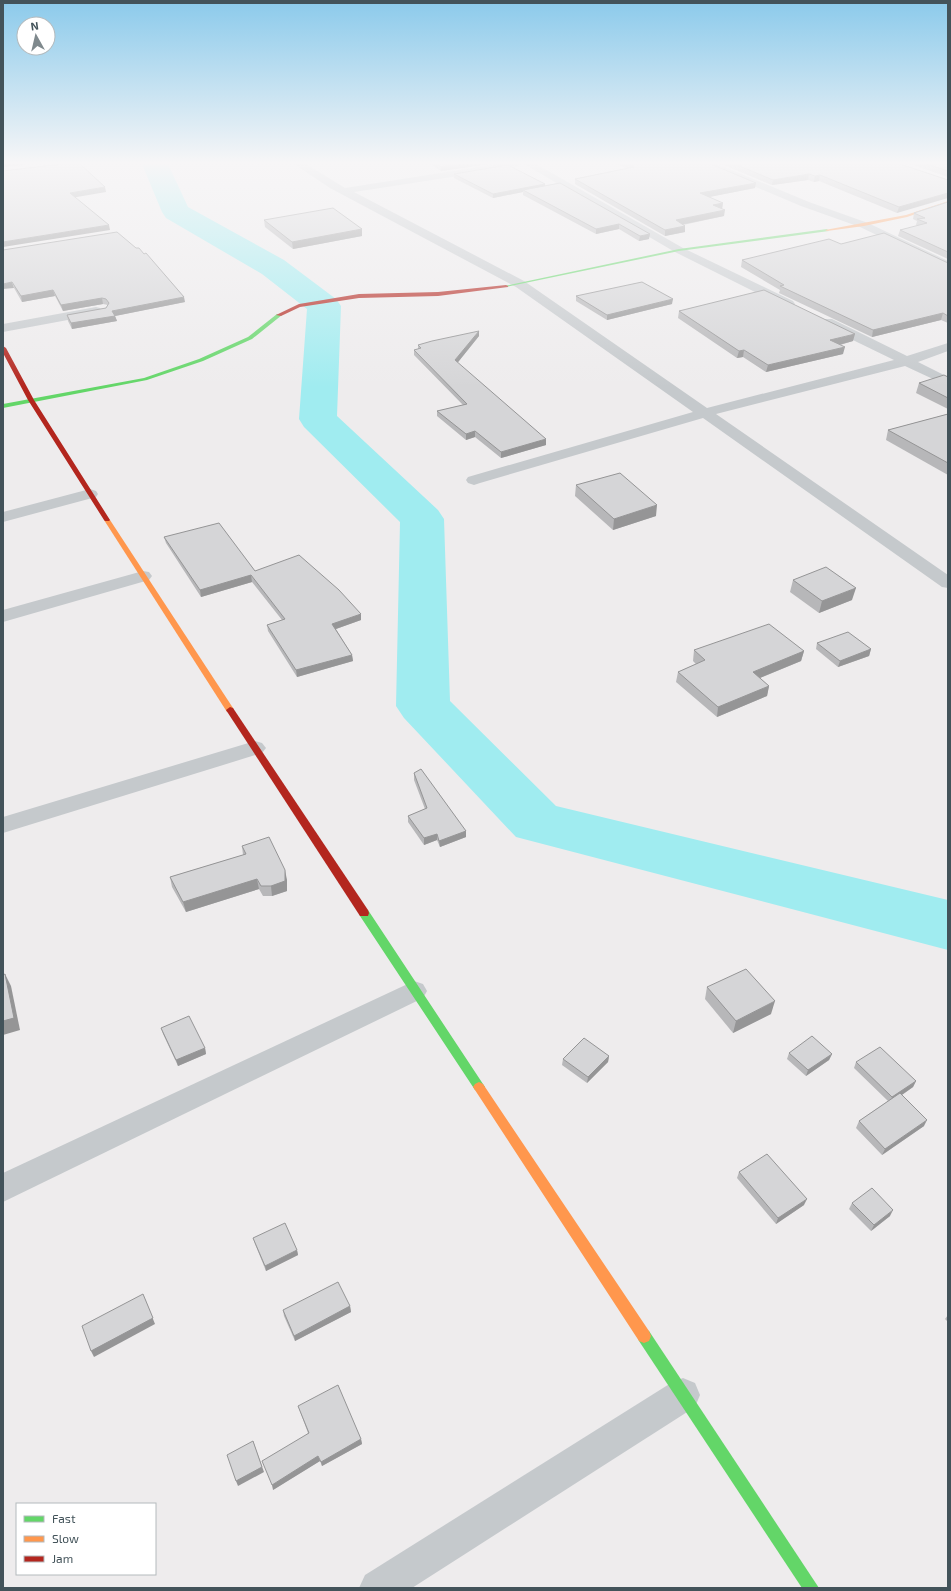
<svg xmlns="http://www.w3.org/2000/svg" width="951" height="1591" viewBox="0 0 951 1591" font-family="'Exo 2',sans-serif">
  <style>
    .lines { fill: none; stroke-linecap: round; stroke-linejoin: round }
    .river { fill: #a0ecf0; fill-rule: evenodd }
    .street { fill: #c5c9cc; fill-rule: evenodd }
    .fast { fill: #63d668; fill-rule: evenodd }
    .slow { fill: #ff974d; fill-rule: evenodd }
    .jam { fill: #b3261e; fill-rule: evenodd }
    .wall { fill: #b7b7b9 }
    .shaded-wall { fill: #959596 }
    .building { fill: #d5d5d7; stroke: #959596 }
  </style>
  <rect width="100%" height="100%" fill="#eeeced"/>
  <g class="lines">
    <path class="river" d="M 142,164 L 168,164 L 188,207 L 284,260 L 336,299 L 341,306 L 337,416 L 438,510 L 444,519 L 450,701 L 556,806 L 948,900 L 948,950 L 516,837 L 404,718 L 396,706 L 400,522 L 304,427 L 299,419 L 307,309 L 262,274 L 166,218 L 162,212 Z"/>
    <g class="street">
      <path d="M 294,164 L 306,164 L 345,188 L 498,164 L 521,164 L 516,167 L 354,192 L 524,281 L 707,408 L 894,360 L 822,325 L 821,322 L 822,319 L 832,319 L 907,356 L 948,343 L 948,351 L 918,362 L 948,377 L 948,386 L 905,366 L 716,414 L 948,575 L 948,588 L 942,587 L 703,418 L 480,483 L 474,485 L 468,483 L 466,480 L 468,477 L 693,412 L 516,287 L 330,188 Z"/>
      <path d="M 524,164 L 536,164 L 683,248 L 793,301 L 795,304 L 793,307 L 785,307 L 675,252 Z"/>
      <path d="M 704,164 L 717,164 L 809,202 L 868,223 L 948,261 L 948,269 L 860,227 L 801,206 L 706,166 Z"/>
      <path d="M 96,307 L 100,308 L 102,311 L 100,314 L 3,332 L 3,324 Z"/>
      <path d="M 90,489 L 96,491 L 98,494 L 96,497 L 3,522 L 3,512 Z"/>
      <path d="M 143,571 L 149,572 L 152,576 L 149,580 L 3,622 L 3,610 Z"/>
      <path d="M 255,741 L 262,743 L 266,748 L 262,753 L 3,833 L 3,817 Z"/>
      <path d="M 414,981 L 423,984 L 427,991 L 423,998 L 3,1202 L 3,1173 Z"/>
      <path d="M 683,1378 L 695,1383 L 700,1395 L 695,1407 L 412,1588 L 359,1588 L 365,1575 L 671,1383 Z"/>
    </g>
    <g class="fast">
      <path d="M 827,229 L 829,231 L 679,251 L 506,287 L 504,286 L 679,249 Z"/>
      <path d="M 277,314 L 282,315 L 252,339 L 203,361 L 147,380 L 3,408 L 3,404 L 144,378 L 199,359 L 248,337 Z"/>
      <path d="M 364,909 L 368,910 L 483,1084 L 485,1087 L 483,1090 L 479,1092 L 475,1090 L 360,916 L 359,913 L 360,910 Z"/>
      <path d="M 644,1329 L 649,1331 L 819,1588 L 802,1588 L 639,1341 L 637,1336 L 639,1331 Z"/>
    </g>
    <g class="slow">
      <path d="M 948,201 L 948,203 L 907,217 L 864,226 L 827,231 L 825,230 L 906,215 Z"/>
      <path d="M 107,518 L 110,520 L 233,708 L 234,710 L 233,712 L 227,712 L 104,520 Z"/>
      <path d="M 479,1082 L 483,1084 L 649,1331 L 651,1336 L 649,1341 L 644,1343 L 639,1341 L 475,1090 L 473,1087 L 475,1084 Z"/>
    </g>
    <g class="jam">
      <path d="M 506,285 L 508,286 L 508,287 L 438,296 L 359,298 L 300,307 L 281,316 L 276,315 L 299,304 L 359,294 L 438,292 Z"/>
      <path d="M 3,346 L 6,348 L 34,400 L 110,520 L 109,521 L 105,521 L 104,520 L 28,400 L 3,353 Z"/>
      <path d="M 230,707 L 233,708 L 368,910 L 369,913 L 368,916 L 360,916 L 226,710 Z"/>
    </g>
  </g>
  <g class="wall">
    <path d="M 430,164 L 489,164 L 441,171 Z"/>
    <path d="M 616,164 L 711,164 L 755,188 L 709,197 L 723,203 L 722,209 L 724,216 L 683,225 L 685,232 L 665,236 L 575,184 L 575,179 L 626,168 Z"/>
    <path d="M 721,164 L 900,164 L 948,180 L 897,213 L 819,181 L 814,182 L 808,180 L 772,185 Z"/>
    <path d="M 910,164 L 948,164 L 948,177 Z"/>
    <path d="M 454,174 L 545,184 L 545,186 L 649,239 L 639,241 L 619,229 L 596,234 L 523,195 L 523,192 L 493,198 L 454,178 Z"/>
    <path d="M 948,202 L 948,259 L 898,236 L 900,230 L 917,226 L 916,225 L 917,221 L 913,219 L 914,213 Z"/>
    <path d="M 264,220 L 362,229 L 362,236 L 293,249 L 265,227 Z"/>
    <path d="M 841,244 L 948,263 L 948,323 L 941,320 L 872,337 L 779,293 L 780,290 L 741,267 L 742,260 Z"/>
    <path d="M 3,250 L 185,302 L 115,316 L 117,321 L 72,329 L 68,321 L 67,315 L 106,308 L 108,305 L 103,304 L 63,311 L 55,296 L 22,302 L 14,288 Z"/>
    <path d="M 576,296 L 672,304 L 607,320 L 576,301 Z"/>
    <path d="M 679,311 L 853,341 L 840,345 L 843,354 L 766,372 L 743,357 L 737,358 L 678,318 Z"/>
    <path d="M 479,336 L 457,363 L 546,445 L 501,458 L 475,437 L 466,440 L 437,416 L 437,411 L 463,405 L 414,355 L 414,350 L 418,349 L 418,345 Z"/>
    <path d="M 948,377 L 948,409 L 916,393 L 919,383 Z"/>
    <path d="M 948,414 L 948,475 L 886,440 L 888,430 Z"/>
    <path d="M 576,485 L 656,516 L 613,530 L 575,496 Z"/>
    <path d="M 164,537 L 255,571 L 361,614 L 361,620 L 336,629 L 352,655 L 353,661 L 297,677 L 268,631 L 267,625 L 282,620 L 252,582 L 201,597 L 166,543 Z"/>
    <path d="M 793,580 L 852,600 L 819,613 L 790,592 Z"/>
    <path d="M 817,643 L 871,649 L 869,656 L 838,667 L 816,649 Z"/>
    <path d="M 694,650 L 804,651 L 801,661 L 760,678 L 769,686 L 767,696 L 717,717 L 676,682 L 678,672 L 696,664 L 693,661 Z"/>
    <path d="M 414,773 L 466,831 L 466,837 L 440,847 L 437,840 L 424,845 L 408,822 L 408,816 L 425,809 L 414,780 Z"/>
    <path d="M 242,846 L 287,880 L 287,891 L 272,896 L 263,896 L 259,889 L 186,912 L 172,887 L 170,877 L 243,855 Z"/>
    <path d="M 707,987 L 771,1014 L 733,1033 L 705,999 Z"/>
    <path d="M 161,1028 L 205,1048 L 206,1054 L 178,1066 L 163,1034 Z"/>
    <path d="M 789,1053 L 832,1054 L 829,1060 L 806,1076 L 787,1059 Z"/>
    <path d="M 609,1056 L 608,1062 L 587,1083 L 562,1065 L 563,1059 Z"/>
    <path d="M 856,1062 L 916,1081 L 913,1087 L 902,1095 L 924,1126 L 882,1155 L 856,1128 L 859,1121 L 888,1101 L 854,1068 Z"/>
    <path d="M 739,1172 L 804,1205 L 776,1224 L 737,1178 Z"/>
    <path d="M 852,1203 L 890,1216 L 871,1231 L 849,1209 Z"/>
    <path d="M 253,1238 L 297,1250 L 298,1255 L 266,1271 L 255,1244 Z"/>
    <path d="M 350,1306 L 351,1312 L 295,1341 L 284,1316 L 283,1310 Z"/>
    <path d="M 948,1315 L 948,1322 L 945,1319 Z"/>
    <path d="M 298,1406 L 361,1439 L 362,1444 L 322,1466 L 320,1461 L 273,1490 L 308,1433 Z"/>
  </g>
  <g class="shaded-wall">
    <path d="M 3,164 L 23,164 L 23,165 L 3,167 Z"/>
    <path d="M 461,164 L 489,164 L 441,171 L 441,167 Z"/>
    <path d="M 809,174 L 808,180 L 772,185 L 773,180 Z"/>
    <path d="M 820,175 L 819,181 L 814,182 L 815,176 Z"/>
    <path d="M 756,183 L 755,188 L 699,199 L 700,193 Z"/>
    <path d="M 545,184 L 545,188 L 523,190 L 523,192 L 493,198 L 493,194 Z"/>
    <path d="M 105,187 L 106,192 L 71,198 L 70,193 Z"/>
    <path d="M 948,193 L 948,198 L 897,213 L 899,207 Z"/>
    <path d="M 723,203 L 722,209 L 713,211 L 713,205 Z"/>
    <path d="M 725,210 L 724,216 L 675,226 L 676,220 Z"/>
    <path d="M 619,224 L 619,229 L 596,234 L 596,229 Z"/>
    <path d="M 109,225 L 110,230 L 3,247 L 3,242 Z"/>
    <path d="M 685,226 L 685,232 L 665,236 L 665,230 Z"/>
    <path d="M 362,229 L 362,236 L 293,249 L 292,242 Z"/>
    <path d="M 650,234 L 649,239 L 639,241 L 640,236 Z"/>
    <path d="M 12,282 L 14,288 L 3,289 L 3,284 Z"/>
    <path d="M 53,290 L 55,296 L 22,302 L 21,296 Z"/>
    <path d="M 184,297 L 185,302 L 115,316 L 117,321 L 72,329 L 71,323 L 112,311 Z"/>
    <path d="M 102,298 L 103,304 L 63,311 L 61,305 Z"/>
    <path d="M 673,299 L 672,304 L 607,320 L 607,315 Z"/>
    <path d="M 943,313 L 941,320 L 872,337 L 873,330 Z"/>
    <path d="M 479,331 L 479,336 L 455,366 L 455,360 Z"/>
    <path d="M 855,334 L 853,341 L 828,348 L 830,340 Z"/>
    <path d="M 845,347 L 843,354 L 766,372 L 768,365 Z"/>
    <path d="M 744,350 L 743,357 L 737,358 L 739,351 Z"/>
    <path d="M 475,431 L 475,437 L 466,440 L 466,434 Z"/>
    <path d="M 546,439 L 546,445 L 501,458 L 501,452 Z"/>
    <path d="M 657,505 L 656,516 L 613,530 L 614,519 Z"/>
    <path d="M 251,575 L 252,582 L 201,597 L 200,590 Z"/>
    <path d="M 856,588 L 852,600 L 819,613 L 822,601 Z"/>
    <path d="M 361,614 L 361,620 L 333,630 L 332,624 Z"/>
    <path d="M 871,649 L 869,656 L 838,667 L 840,661 Z"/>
    <path d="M 804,651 L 801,661 L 750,682 L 753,672 Z"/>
    <path d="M 352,655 L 353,661 L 297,677 L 296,670 Z"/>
    <path d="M 769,686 L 767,696 L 717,717 L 718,707 Z"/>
    <path d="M 466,831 L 466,837 L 440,847 L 439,841 Z"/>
    <path d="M 437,834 L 437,840 L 424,845 L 424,838 Z"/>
    <path d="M 285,870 L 287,880 L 287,891 L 272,896 L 271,886 Z"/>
    <path d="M 257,879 L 259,889 L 186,912 L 183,902 Z"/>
    <path d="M 5,974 L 11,986 L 20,1030 L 3,1035 L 3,1021 Z"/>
    <path d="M 775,1001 L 771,1014 L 733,1033 L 736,1021 Z"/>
    <path d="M 205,1048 L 206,1054 L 178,1066 L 176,1060 Z"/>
    <path d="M 832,1054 L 829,1060 L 806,1076 L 808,1070 Z"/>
    <path d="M 609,1056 L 608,1062 L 587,1083 L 588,1077 Z"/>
    <path d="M 916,1081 L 913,1087 L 890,1103 L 892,1097 Z"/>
    <path d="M 927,1120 L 924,1126 L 882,1155 L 885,1149 Z"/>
    <path d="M 807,1199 L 804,1205 L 776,1224 L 778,1218 Z"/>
    <path d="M 893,1210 L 890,1216 L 871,1231 L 874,1225 Z"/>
    <path d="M 297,1250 L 298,1255 L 266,1271 L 265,1266 Z"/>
    <path d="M 145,1299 L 155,1324 L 94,1357 L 91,1351 Z"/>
    <path d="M 350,1306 L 351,1312 L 295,1341 L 294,1336 Z"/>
    <path d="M 361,1439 L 362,1444 L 322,1466 L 321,1462 Z"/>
    <path d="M 253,1441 L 264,1472 L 238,1486 L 236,1481 Z"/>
    <path d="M 318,1456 L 320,1461 L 273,1490 L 272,1485 Z"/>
  </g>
  <g class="building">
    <path d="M 62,164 L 80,164 L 105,187 L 70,193 L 109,225 L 3,242 L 3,171 Z"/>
    <path d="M 436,164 L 461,164 L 441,167 Z"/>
    <path d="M 628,164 L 711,164 L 756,183 L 700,193 L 723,203 L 713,205 L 725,210 L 676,220 L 685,226 L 665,230 L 575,179 L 634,167 Z"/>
    <path d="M 735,164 L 900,164 L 948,180 L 948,193 L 899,207 L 820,175 L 815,176 L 809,174 L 773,180 Z"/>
    <path d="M 927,164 L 948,164 L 948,171 Z"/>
    <path d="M 508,165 L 545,184 L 493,194 L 454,174 Z"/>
    <path d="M 560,183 L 650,234 L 640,236 L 619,224 L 596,229 L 523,190 Z"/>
    <path d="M 948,202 L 948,252 L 900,230 L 927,223 L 917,219 L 925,218 L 914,213 Z"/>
    <path d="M 333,208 L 362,229 L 292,242 L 264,220 Z"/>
    <path d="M 117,232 L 136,248 L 139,248 L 144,254 L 146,253 L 184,297 L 112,311 L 115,316 L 71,323 L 67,315 L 106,308 L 109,303 L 106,299 L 102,298 L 61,305 L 53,290 L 21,296 L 12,282 L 3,284 L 3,250 Z"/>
    <path d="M 884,233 L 948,263 L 948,316 L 943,313 L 873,330 L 780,286 L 784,285 L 742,260 L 829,239 L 841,244 Z"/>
    <path d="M 642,282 L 673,299 L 607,315 L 576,296 Z"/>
    <path d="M 764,290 L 855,334 L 830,340 L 845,347 L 768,365 L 744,350 L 739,351 L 679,311 Z"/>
    <path d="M 479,331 L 455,360 L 546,439 L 501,452 L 475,431 L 466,434 L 437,411 L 467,404 L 414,350 L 421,348 L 418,345 L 432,341 Z"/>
    <path d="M 944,375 L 948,377 L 948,398 L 919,383 Z"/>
    <path d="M 948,414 L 948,463 L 888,430 Z"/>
    <path d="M 620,473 L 657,505 L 614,519 L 576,485 Z"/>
    <path d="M 219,523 L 255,571 L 299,555 L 339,590 L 361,614 L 332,624 L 352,655 L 296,670 L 267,625 L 285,619 L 251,575 L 200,590 L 164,537 Z"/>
    <path d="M 826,567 L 856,588 L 822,601 L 793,580 Z"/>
    <path d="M 769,624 L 804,651 L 753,672 L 769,686 L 718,707 L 678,672 L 705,660 L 694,650 Z"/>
    <path d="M 848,632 L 871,649 L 840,661 L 817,643 Z"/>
    <path d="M 421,769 L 466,831 L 439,841 L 437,834 L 424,838 L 408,816 L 427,808 L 414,773 Z"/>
    <path d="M 269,837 L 285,870 L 285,881 L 271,886 L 261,886 L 257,879 L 183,902 L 170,877 L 246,854 L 242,846 Z"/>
    <path d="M 746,969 L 775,1001 L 736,1021 L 707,987 Z"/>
    <path d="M 5,974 L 14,1018 L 3,1021 L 3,975 Z"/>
    <path d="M 189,1016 L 205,1048 L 176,1060 L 161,1028 Z"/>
    <path d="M 812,1036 L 832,1054 L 808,1070 L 789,1053 Z"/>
    <path d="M 584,1038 L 609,1056 L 588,1077 L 563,1059 Z"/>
    <path d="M 880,1047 L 916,1081 L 892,1097 L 856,1062 Z"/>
    <path d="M 900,1093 L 927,1120 L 885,1149 L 859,1121 Z"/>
    <path d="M 767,1154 L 807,1199 L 778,1218 L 739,1172 Z"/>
    <path d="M 872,1188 L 893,1210 L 874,1225 L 852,1203 Z"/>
    <path d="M 285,1223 L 297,1250 L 265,1266 L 253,1238 Z"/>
    <path d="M 338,1282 L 350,1306 L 294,1336 L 283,1310 Z"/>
    <path d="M 143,1294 L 153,1318 L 91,1351 L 82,1326 Z"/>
    <path d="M 338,1385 L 361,1439 L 321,1462 L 318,1456 L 272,1485 L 262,1461 L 309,1433 L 298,1406 Z"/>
    <path d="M 253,1441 L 262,1467 L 236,1481 L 227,1455 Z"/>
  </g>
  <linearGradient id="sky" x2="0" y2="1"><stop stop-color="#8bcaeb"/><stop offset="0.42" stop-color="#f7f6f7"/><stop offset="1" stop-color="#f7f6f7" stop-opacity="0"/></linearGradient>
  <rect width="951" height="387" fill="url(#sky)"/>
  <rect width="951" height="1591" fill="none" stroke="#43535a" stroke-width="8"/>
  <rect x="16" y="1503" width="140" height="72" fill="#ffffff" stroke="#b4babd"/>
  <rect x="24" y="1516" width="20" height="6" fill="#63d668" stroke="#b4babd"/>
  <text x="52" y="1523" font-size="12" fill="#43535a">Fast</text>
  <rect x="24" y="1536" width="20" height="6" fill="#ff974d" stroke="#b4babd"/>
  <text x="52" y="1543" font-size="12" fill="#43535a">Slow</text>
  <rect x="24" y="1556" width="20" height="6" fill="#b3261e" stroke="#b4babd"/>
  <text x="52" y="1563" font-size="12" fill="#43535a">Jam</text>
  <g transform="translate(36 36) rotate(352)"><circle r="19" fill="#ffffff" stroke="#b4babd"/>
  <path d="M0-3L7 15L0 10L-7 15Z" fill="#7f898d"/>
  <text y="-6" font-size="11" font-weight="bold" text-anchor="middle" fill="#43535a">N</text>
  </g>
</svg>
